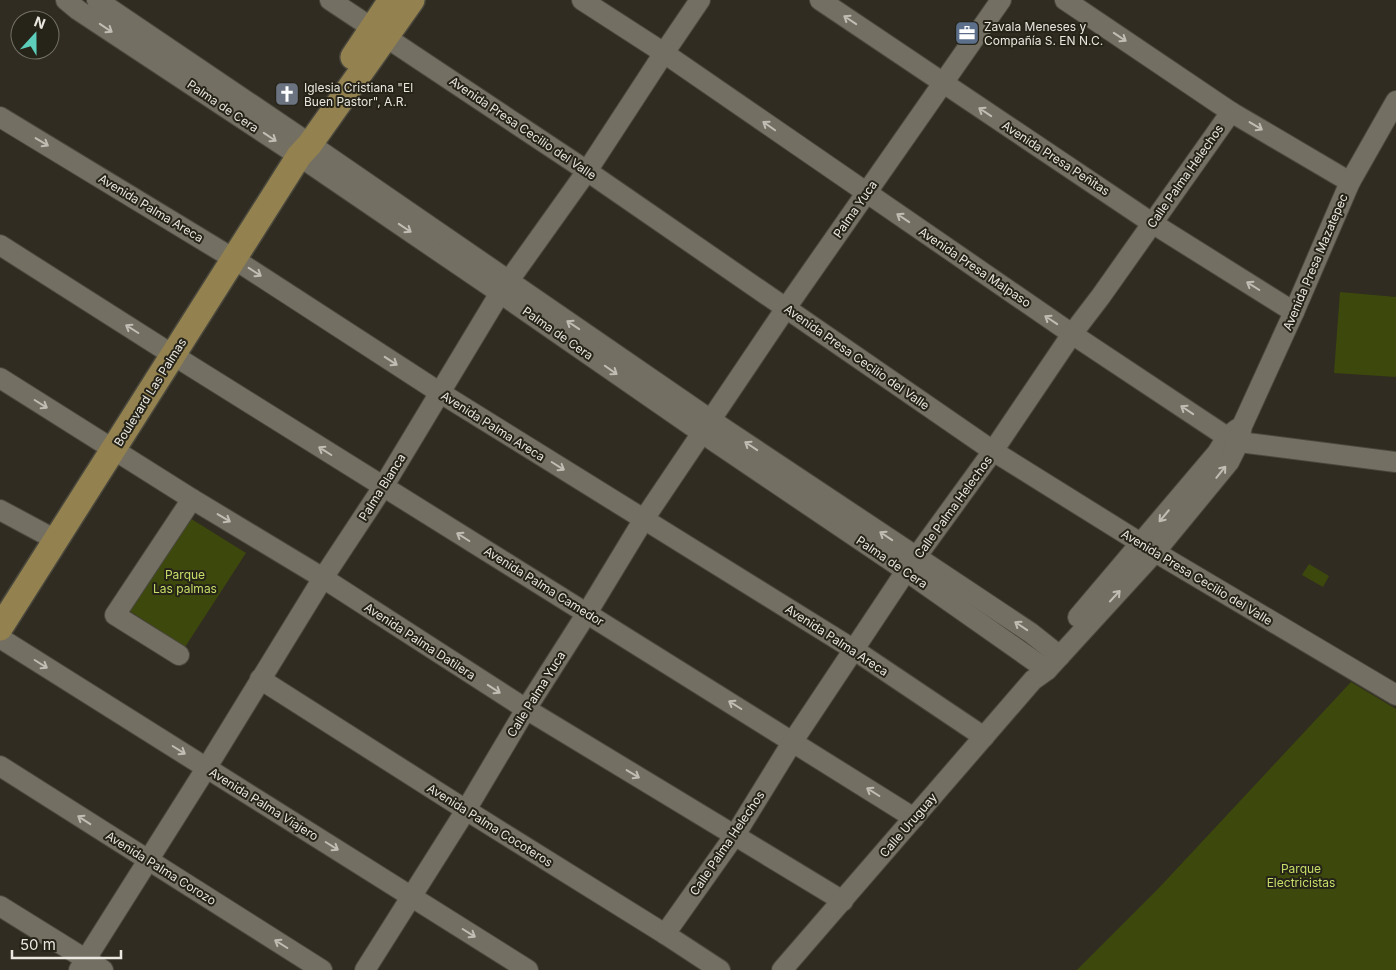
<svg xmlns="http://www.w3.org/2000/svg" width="1396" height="970" viewBox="0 0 1396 970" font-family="Inter,sans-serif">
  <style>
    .green { fill: #3d480c }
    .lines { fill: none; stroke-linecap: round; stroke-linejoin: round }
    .minor-casing { stroke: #4a473d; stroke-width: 22 }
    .major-casing { stroke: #4a473d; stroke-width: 28 }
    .minor { stroke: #746f63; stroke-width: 20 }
    .major { stroke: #93824f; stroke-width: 25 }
    .oneway { stroke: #c1bdb4 }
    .labels { text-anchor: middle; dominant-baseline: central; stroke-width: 4; stroke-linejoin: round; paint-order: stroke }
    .poi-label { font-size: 12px; fill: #eae7e0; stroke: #262318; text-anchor: start }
    .street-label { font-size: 12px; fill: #eae7e0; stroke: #262318 }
    .park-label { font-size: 12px; fill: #c6df68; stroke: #262318 }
  </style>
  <rect width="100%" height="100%" fill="#302c21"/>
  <g class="green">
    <path d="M 1340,292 L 1396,297 L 1396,377 L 1334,373 Z"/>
    <path d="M 185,515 L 246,553 L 185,647 L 125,608 Z"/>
    <path d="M 1309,564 L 1329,576 L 1323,587 L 1302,575 Z"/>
    <path d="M 1351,682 L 1396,709 L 1396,970 L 1077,970 L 1157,890 Z"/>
  </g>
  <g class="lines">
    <defs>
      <g id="minor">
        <path d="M 66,0 L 78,10 L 299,156 L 500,293 L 702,433 L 906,571 L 1047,670"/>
        <path d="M 97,0 L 310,144 L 711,420 L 1031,633 L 1060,656"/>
        <path d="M 330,0 L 587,171 L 993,451 L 1155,552 L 1396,695"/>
        <path d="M 582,0 L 664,53 L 1072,334 L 1227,437 L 1239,442 L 1396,462"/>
        <path d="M 820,0 L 1152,223 L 1294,312"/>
        <path d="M 1065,0 L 1231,112 L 1350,182"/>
        <path d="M 0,117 L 234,259 L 439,392 L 853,649 L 984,737"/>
        <path d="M 0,245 L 173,355 L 914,818"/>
        <path d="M 0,378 L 192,499 L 323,578 L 526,709 L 843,901"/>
        <path d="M 0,510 L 56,540"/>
        <path d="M 1078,617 L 1217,453 L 1227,437 L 1237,429"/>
        <path d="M 0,638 L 528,970"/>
        <path d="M 179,655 L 115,615 L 192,499"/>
        <path d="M 260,679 L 466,810 L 665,934 L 720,970"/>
        <path d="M 0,766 L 322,970"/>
        <path d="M 0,906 L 103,970"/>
        <path d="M 665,934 L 735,835 L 793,741 L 906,571 L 993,451 L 1072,334 L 1101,296 L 1231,112"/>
        <path d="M 79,970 L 207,767 L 323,578 L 383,487 L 500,293 L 587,171 L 664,53 L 700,0"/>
        <path d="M 365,970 L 466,810 L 526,709 L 587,613 L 644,519 L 786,308 L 1001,0"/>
        <path d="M 782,970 L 1033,680 L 1047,670 L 1155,552 L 1229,462 L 1239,442 L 1242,426 L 1294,312 L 1350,182 L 1396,101"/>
      </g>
      <g id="major">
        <path d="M 353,57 L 391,0"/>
        <path d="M 0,628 L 299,156 L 310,144 L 412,0"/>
      </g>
    </defs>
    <use href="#minor" class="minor-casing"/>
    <use href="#major" class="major-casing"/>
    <use href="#minor" class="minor"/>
    <use href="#major" class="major"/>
  </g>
  <defs><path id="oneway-shaft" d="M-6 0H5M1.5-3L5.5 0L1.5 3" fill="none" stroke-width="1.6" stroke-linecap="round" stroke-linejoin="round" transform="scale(1.25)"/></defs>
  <g class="oneway">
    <use href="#oneway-shaft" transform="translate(850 20) rotate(-146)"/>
    <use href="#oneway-shaft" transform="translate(106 28) rotate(34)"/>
    <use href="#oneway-shaft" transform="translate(1120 37) rotate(34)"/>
    <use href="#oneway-shaft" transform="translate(985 112) rotate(-146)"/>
    <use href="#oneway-shaft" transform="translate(769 126) rotate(-145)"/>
    <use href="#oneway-shaft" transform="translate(1256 126) rotate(31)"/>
    <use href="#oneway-shaft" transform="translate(270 137) rotate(34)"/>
    <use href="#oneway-shaft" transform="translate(42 142) rotate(31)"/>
    <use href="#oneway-shaft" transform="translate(903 218) rotate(-146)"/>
    <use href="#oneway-shaft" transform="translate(405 228) rotate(34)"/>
    <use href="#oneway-shaft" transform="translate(255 272) rotate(33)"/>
    <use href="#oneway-shaft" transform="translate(1253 286) rotate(-148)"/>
    <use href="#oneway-shaft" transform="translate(1051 320) rotate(-146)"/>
    <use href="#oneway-shaft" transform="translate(573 325) rotate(-146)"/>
    <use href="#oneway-shaft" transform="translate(132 329) rotate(-148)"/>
    <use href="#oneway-shaft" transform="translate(391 361) rotate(33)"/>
    <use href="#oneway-shaft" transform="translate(611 370) rotate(35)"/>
    <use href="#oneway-shaft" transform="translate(41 404) rotate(32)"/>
    <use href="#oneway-shaft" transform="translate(1187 410) rotate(-146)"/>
    <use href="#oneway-shaft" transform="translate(751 446) rotate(-146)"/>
    <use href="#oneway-shaft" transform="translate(325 451) rotate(-148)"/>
    <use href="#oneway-shaft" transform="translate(558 466) rotate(32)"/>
    <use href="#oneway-shaft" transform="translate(1221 472) rotate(-51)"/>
    <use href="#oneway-shaft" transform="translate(1164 516) rotate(130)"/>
    <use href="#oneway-shaft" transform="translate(224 518) rotate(31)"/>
    <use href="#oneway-shaft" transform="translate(886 536) rotate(-146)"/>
    <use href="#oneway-shaft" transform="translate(463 537) rotate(-148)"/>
    <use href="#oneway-shaft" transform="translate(1115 596) rotate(-47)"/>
    <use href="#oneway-shaft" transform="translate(1021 626) rotate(-146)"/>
    <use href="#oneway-shaft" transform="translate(41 664) rotate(32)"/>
    <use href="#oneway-shaft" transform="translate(494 689) rotate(33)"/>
    <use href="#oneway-shaft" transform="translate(735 705) rotate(-148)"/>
    <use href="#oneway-shaft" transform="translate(179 750) rotate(32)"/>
    <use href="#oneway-shaft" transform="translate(633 774) rotate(31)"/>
    <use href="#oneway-shaft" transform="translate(873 792) rotate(-148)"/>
    <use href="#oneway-shaft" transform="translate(84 820) rotate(-147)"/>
    <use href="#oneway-shaft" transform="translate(332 846) rotate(32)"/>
    <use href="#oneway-shaft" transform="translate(469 933) rotate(32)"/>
    <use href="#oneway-shaft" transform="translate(281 944) rotate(-148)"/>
  </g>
  <defs>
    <symbol id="office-square" viewBox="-11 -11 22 22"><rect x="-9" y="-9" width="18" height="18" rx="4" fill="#5c6f8a" stroke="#262318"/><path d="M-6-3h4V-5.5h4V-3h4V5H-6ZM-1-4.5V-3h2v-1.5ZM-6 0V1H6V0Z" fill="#fff"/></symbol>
    <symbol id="church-square" viewBox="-11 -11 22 22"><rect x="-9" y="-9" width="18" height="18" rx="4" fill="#6b7280" stroke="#262318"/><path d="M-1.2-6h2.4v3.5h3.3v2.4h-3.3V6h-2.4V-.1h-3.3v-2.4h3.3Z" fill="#fff"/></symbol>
  </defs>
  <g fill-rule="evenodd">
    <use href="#office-square" x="953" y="19" width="28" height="28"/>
    <use href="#church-square" x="273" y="80" width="28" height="28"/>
  </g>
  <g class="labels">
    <g class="poi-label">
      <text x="984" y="26">Zavala Meneses y<tspan x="984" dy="14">Compañía S. EN N.C.</tspan></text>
      <text x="304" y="87">Iglesia Cristiana "El<tspan x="304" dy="14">Buen Pastor", A.R.</tspan></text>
    </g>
    <g class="street-label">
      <text transform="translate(223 106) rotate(34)">Palma de Cera</text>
      <text transform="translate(523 128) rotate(34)">Avenida Presa Cecilio del Valle</text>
      <text transform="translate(1056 158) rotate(33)">Avenida Presa Peñitas</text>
      <text transform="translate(1185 176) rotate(-55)">Calle Palma Helechos</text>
      <text transform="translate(151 208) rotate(31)">Avenida Palma Areca</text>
      <text transform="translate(855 209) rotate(-55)">Palma Yuca</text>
      <text transform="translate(1315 262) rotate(-67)">Avenida Presa Mazatepec</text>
      <text transform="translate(975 267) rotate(34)">Avenida Presa Malpaso</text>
      <text transform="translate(558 333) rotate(35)">Palma de Cera</text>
      <text transform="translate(857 357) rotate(35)">Avenida Presa Cecilio del Valle</text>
      <text transform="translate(150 392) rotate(-58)">Boulevard Las Palmas</text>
      <text transform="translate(493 426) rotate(32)">Avenida Palma Areca</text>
      <text transform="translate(382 487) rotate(-58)">Palma Blanca</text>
      <text transform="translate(953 507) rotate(-54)">Calle Palma Helechos</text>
      <text transform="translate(892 562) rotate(34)">Palma de Cera</text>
      <text transform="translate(1197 577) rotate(31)">Avenida Presa Cecilio del Valle</text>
      <text transform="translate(544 586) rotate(32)">Avenida Palma Camedor</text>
      <text transform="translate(837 640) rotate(33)">Avenida Palma Areca</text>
      <text transform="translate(420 641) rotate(33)">Avenida Palma Datilera</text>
      <text transform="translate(536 694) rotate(-58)">Calle Palma Yuca</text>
      <text transform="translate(264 804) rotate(32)">Avenida Palma Viajero</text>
      <text transform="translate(490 825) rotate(32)">Avenida Palma Cocoteros</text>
      <text transform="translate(908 825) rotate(-49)">Calle Uruguay</text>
      <text transform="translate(727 843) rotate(-56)">Calle Palma Helechos</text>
      <text transform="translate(161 868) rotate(32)">Avenida Palma Corozo</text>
    </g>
    <g class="park-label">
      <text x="185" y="574">Parque<tspan x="185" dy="14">Las palmas</tspan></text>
      <text x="1301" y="868">Parque<tspan x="1301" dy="14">Electricistas</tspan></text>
    </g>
  </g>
  <g transform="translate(35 35) rotate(21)"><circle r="24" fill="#262318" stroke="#747168"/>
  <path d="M0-4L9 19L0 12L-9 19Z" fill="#5ccebb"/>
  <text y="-8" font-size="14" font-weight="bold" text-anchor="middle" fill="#eae7e0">N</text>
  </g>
  <path d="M12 950v8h109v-8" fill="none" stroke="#eae7e0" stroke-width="2.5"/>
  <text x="20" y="950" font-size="15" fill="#eae7e0" stroke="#262318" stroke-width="4" paint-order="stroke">50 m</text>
</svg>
